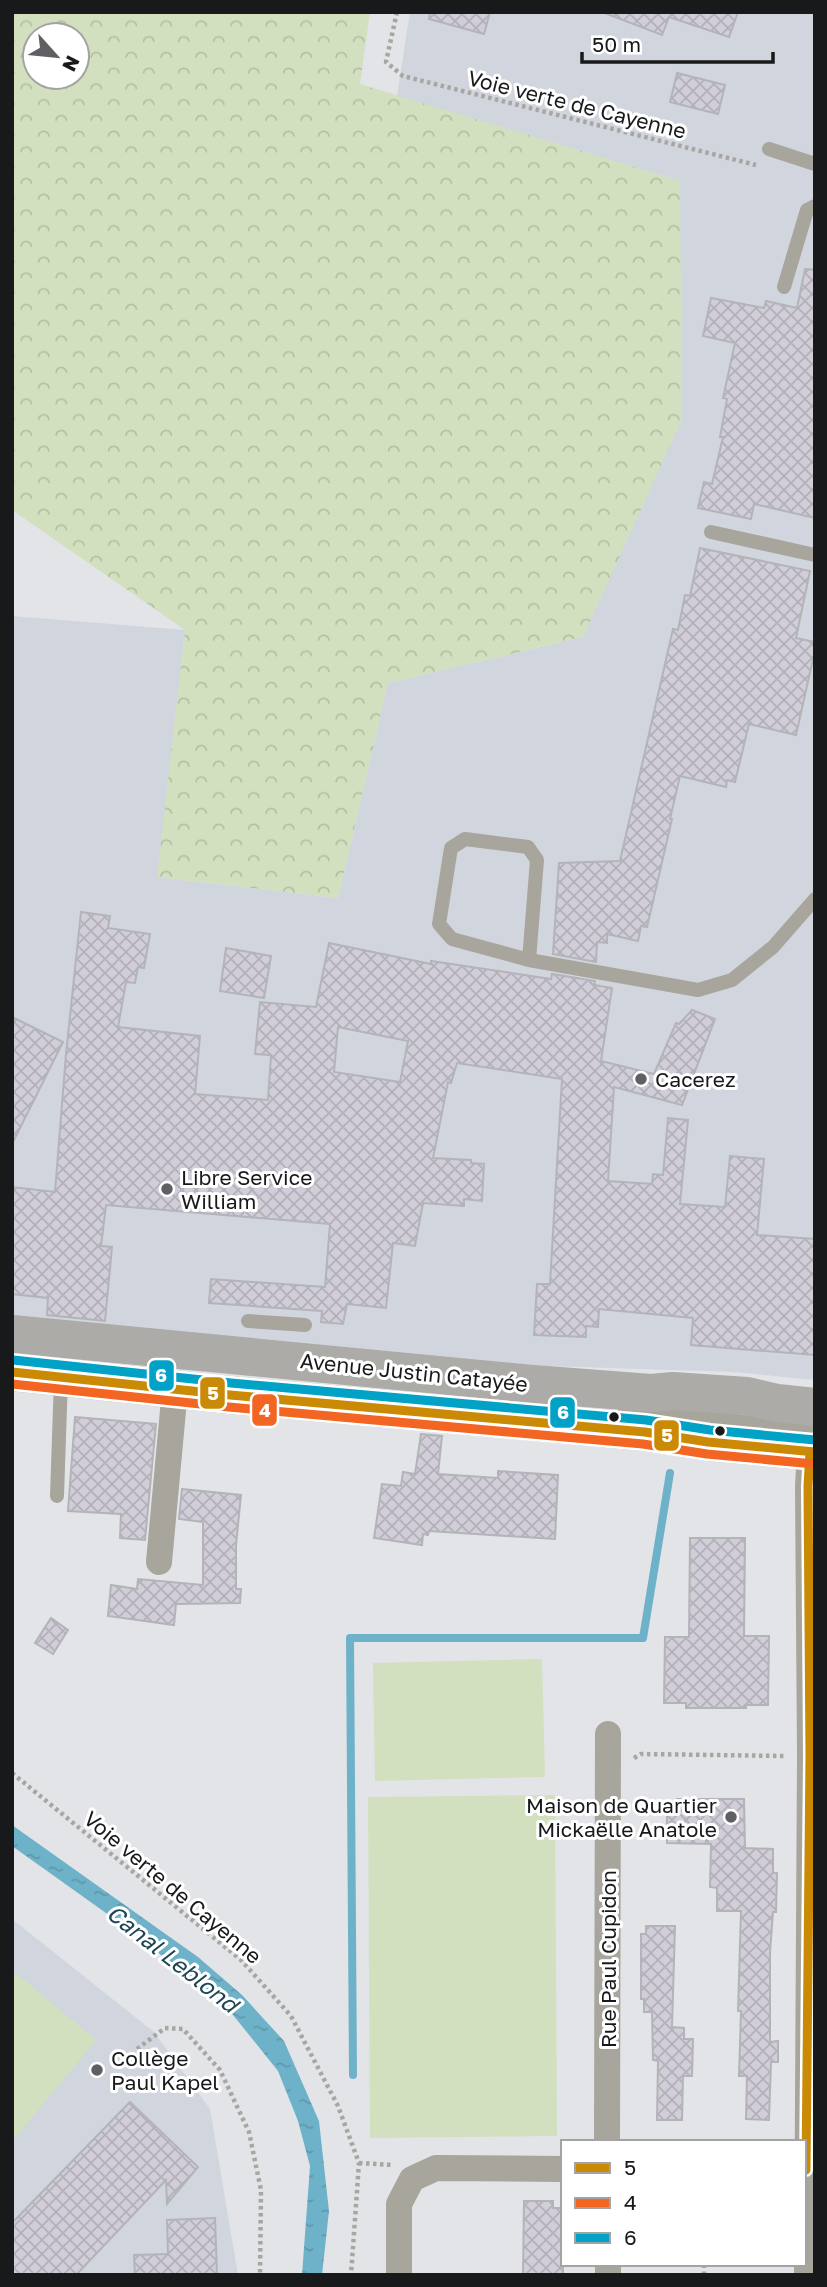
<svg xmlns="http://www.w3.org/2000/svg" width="827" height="2287" viewBox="0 0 827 2287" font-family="'Golos Text',sans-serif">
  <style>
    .built { fill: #d1d5de }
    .forest { fill: url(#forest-crowns); fill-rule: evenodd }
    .green { fill: #d2e0c0 }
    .water { fill: url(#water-ripples) }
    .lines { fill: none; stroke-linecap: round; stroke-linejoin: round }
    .stream { stroke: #6eb2c9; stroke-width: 8 }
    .building { fill: url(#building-cross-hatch); stroke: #b3b4b7; stroke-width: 2; fill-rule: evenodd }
    .path { stroke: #a7a6a1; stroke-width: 4.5; stroke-dasharray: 3.5 3.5; stroke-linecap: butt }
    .service { stroke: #a8a59c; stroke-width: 14 }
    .minor { stroke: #a8a59c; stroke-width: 26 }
    .primary { stroke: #acaba7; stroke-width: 38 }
    .bus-1-casing { stroke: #fff; stroke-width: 14 }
    .bus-2-casing { stroke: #fff; stroke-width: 14 }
    .bus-3-casing { stroke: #fff; stroke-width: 14 }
    .bus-1 { stroke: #ca8a05; stroke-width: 9 }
    .bus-2 { stroke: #f26522; stroke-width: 9 }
    .bus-3 { stroke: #01a2c5; stroke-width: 9 }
    .poi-dot { fill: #5f6063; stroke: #fff; stroke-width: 2.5 }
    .bus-dot { fill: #18191b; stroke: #fff; stroke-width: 2.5 }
    .labels { text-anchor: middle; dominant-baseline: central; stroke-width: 6; stroke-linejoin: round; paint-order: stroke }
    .street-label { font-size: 21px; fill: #18191b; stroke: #fff }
    .poi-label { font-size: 21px; fill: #18191b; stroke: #fff; text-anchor: start }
    .water-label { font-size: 23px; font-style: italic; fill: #1d4654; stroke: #fff }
    .line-badge { stroke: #fff; stroke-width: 2.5 }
    .badge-label { font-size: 19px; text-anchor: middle; font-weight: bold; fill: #fff }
  </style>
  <defs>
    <pattern id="forest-crowns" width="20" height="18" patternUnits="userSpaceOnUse" patternTransform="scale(1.75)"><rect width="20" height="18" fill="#d2e0c0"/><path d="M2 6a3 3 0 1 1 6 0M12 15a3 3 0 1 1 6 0" fill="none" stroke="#b4c0a4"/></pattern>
    <pattern id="water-ripples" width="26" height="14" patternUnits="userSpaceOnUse" patternTransform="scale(1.75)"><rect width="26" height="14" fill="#6eb2c9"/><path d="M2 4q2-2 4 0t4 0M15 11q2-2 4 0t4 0" fill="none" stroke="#5f98ac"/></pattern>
    <pattern id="building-cross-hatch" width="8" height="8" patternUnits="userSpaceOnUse" patternTransform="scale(1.75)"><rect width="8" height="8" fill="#d1ceda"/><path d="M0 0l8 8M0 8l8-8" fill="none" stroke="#b3b0ba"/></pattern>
  </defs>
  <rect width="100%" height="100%" fill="#e2e4e8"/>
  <g class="built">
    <path d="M 410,12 L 815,12 L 815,1380 L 734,1372 L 548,1366 L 12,1322 L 12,616 L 185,630 L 158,877 L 338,898 L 388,683 L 583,637 L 680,181 L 397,96 Z"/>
    <path d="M 12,1919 L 154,2032 L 210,2109 L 238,2275 L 12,2275 Z"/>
  </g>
  <path class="forest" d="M 14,12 L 370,12 L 360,84 L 680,181 L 682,419 L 583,637 L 388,683 L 338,898 L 157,877 L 185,630 L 12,510 ZM 35,35 L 77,35 L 77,77 L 35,77 Z"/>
  <g class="green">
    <path d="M 542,1659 L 545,1777 L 375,1781 L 373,1663 Z"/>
    <path d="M 555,1795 L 557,2136 L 370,2138 L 368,1797 Z"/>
    <path d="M 12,1970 L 96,2040 L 12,2142 Z"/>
  </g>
  <path class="water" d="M 12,1825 L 198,1957 L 242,1995 L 284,2041 L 319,2121 L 329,2211 L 322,2275 L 302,2275 L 310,2166 L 298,2121 L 278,2071 L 225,2005 L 120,1923 L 12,1846 Z"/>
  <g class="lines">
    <path class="stream" d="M 353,2075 L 350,1638 L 643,1638 L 670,1473"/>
  </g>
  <g class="building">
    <path d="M 430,12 L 490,12 L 484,34 L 429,19 Z"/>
    <path d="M 608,12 L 738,12 L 729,37 L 669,17 L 662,35 L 607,14 Z"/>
    <path d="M 677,73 L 725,85 L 718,114 L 670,102 Z"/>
    <path d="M 805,269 L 815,270 L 815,518 L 754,504 L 751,519 L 698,508 L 704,482 L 712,484 L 723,437 L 720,437 L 727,399 L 723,398 L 735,343 L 703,336 L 711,298 L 764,308 L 766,301 L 797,308 Z"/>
    <path d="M 700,548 L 810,571 L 796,638 L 815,642 L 815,650 L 796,735 L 749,724 L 735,782 L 727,780 L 726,787 L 680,776 L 670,819 L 672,819 L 647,927 L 641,926 L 638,941 L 607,934 L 607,943 L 597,942 L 596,962 L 553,954 L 559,863 L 620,861 L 673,629 L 678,630 L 685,595 L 690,596 Z"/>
    <path d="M 81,912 L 110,916 L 108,928 L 150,934 L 144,968 L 138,967 L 135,983 L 126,982 L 118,1027 L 200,1036 L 195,1094 L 268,1100 L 271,1055 L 255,1054 L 260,1002 L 316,1007 L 329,943 L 431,964 L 431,961 L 551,979 L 552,974 L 595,981 L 594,985 L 612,988 L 601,1061 L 654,1074 L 676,1023 L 679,1024 L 692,1010 L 715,1019 L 682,1105 L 614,1087 L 608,1181 L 652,1184 L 653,1174 L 663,1175 L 668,1118 L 688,1120 L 680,1204 L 725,1207 L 730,1156 L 764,1159 L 757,1235 L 815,1239 L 815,1355 L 691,1345 L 693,1318 L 599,1309 L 598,1327 L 586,1326 L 586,1337 L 534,1335 L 537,1284 L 550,1284 L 562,1079 L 457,1063 L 451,1083 L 448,1082 L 433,1158 L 471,1160 L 471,1163 L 484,1164 L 482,1201 L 464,1199 L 464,1206 L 423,1203 L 415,1246 L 393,1243 L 386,1308 L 347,1304 L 343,1324 L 321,1322 L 322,1311 L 209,1303 L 211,1279 L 325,1287 L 330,1224 L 106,1205 L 101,1246 L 112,1247 L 105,1321 L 47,1315 L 48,1298 L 12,1294 L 12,1187 L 55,1192 L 66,1054 ZM 338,1027 L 408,1041 L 400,1082 L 334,1072 Z"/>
    <path d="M 226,948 L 271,956 L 264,998 L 220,991 Z"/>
    <path d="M 12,1017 L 63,1042 L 12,1144 Z"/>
    <path d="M 75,1417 L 156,1424 L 145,1540 L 120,1538 L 121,1514 L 68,1511 Z"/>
    <path d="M 421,1434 L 442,1436 L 438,1474 L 498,1478 L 498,1471 L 558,1475 L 555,1539 L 429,1531 L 428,1535 L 423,1534 L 422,1545 L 374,1538 L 382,1484 L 401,1486 L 403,1472 L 415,1474 Z"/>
    <path d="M 182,1489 L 241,1495 L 236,1545 L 236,1589 L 241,1589 L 240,1603 L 176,1604 L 174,1625 L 108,1616 L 111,1585 L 137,1589 L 138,1579 L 203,1585 L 203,1522 L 179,1519 Z"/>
    <path d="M 690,1538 L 745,1538 L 744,1636 L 769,1636 L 768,1705 L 746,1705 L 746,1708 L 686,1708 L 686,1703 L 664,1703 L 665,1637 L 689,1637 Z"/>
    <path d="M 51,1618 L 68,1630 L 53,1654 L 35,1643 Z"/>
    <path d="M 677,1799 L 744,1799 L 745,1848 L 773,1849 L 773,1873 L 777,1873 L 776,1912 L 773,1912 L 770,1952 L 770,2042 L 778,2041 L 778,2062 L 771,2062 L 769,2120 L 746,2119 L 747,2076 L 739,2076 L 741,2011 L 738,2011 L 741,1911 L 717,1911 L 717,1888 L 710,1887 L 711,1844 L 667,1843 L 667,1805 L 677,1805 Z"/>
    <path d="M 646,1926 L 675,1926 L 672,2027 L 684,2028 L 684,2039 L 693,2039 L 692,2076 L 683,2076 L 682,2120 L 657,2120 L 658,2061 L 653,2060 L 652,2012 L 644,2012 L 644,1999 L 641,1999 L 641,1934 L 646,1934 Z"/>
    <path d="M 130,2102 L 198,2167 L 167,2204 L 166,2180 L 76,2275 L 12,2275 L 12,2223 Z"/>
    <path d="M 524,2201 L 553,2201 L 553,2208 L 563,2208 L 563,2275 L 523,2275 Z"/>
    <path d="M 215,2218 L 217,2275 L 135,2275 L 134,2255 L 168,2254 L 167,2220 Z"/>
  </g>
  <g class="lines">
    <g class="path">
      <path d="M 397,12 L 386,62 L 403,76 L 756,165"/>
      <path d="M 634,1758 L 641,1754 L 785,1756"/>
      <path d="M 12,1773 L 241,1960 L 291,2016 L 338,2106 L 359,2163 L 351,2275"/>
      <path d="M 137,2049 L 165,2028 L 183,2029 L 220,2070 L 249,2132 L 261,2190 L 260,2275"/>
      <path d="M 359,2163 L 393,2165"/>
      <path d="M 704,2275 L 704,2264"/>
    </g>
    <g class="service">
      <path d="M 769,149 L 815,164"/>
      <path d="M 784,287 L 807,210 L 815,206"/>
      <path d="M 711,532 L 815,555"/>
      <path d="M 529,960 L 537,860 L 528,847 L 465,839 L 451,848 L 439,924 L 452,939 L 529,960 L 698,990 L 732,980 L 773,947 L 815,899"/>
      <path d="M 248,1321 L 305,1325"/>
      <path d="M 625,1410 L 815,1429"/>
      <path d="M 57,1496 L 61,1378"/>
    </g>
    <g class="minor">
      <path d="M 159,1562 L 175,1389"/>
      <path d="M 607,2142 L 608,1734"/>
      <path d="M 399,2275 L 399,2204 L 412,2179 L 436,2168 L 563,2169"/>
      <path d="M 608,2275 L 608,2264"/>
      <path d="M 807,2275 L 810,1756 L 808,1486 L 810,1452"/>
    </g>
    <g class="primary">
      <path d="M 12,1334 L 533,1384 L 651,1393 L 673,1391 L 747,1396 L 777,1403 L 815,1407"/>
      <path d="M 12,1372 L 230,1395 L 645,1432 L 708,1442 L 815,1452"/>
    </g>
    <defs>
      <g id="bus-1">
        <path d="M 12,1372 L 230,1395 L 645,1432 L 708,1442 L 815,1452"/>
        <path d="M 806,2170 L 810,1756 L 808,1486 L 810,1452"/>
      </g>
      <path id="bus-2" d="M 12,1384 L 229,1407 L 643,1444 L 707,1454 L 814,1464"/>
      <path id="bus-3" d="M 13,1360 L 231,1383 L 646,1420 L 710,1430 L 815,1440"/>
    </defs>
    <use href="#bus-1" class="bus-1-casing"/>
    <use href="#bus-2" class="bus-2-casing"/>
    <use href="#bus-3" class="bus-3-casing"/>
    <use href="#bus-1" class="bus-1"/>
    <use href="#bus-2" class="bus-2"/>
    <use href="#bus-3" class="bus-3"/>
  </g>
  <g class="poi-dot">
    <circle cx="641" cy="1079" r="7"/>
    <circle cx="167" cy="1189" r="7"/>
    <circle cx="731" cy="1817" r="7"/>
    <circle cx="97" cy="2070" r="7"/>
  </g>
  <g class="bus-dot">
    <circle cx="614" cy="1417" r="6"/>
    <circle cx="720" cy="1431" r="6"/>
  </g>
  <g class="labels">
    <g class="street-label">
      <text transform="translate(577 104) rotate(14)">Voie verte de Cayenne</text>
      <text transform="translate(414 1372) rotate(6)">Avenue Justin Catayée</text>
      <text transform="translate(173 1887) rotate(40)">Voie verte de Cayenne</text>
      <text transform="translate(608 1959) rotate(-90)">Rue Paul Cupidon</text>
    </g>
    <g class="poi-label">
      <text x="655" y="1079">Cacerez</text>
      <text x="181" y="1177">Libre Service<tspan x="181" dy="24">William</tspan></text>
      <text x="717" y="1805" text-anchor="end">Maison de Quartier<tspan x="717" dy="24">Mickaëlle Anatole</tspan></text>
      <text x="111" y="2058">Collège<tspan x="111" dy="24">Paul Kapel</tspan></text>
    </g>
    <g class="water-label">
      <text transform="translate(173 1958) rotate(38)">Canal Leblond</text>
    </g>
  </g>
  <g class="line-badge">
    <rect x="148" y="1359" width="27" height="33" rx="7" fill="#01a2c5"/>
    <rect x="199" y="1376" width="27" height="34" rx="7" fill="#ca8a05"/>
    <rect x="251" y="1393" width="27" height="34" rx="7" fill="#f26522"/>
    <rect x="549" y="1396" width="27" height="33" rx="7" fill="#01a2c5"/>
    <rect x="653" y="1419" width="27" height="33" rx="7" fill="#ca8a05"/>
  </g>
  <g class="badge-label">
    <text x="161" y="1382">6</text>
    <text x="213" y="1400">5</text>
    <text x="265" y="1417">4</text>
    <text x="563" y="1419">6</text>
    <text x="667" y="1442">5</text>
  </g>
  <rect width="827" height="2287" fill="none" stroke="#18191b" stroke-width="28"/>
  <rect x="561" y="2140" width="245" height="126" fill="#ffffff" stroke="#a3a3a4" stroke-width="2"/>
  <rect x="575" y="2163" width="35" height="10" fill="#ca8a05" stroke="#a3a3a4" stroke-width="2"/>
  <text x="624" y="2175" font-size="21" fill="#18191b">5</text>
  <rect x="575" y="2198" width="35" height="10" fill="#f26522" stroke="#a3a3a4" stroke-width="2"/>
  <text x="624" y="2210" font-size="21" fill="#18191b">4</text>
  <rect x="575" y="2233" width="35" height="10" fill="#01a2c5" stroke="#a3a3a4" stroke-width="2"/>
  <text x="624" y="2245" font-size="21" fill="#18191b">6</text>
  <g transform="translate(56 56) rotate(117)"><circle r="33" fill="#ffffff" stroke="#a3a3a4" stroke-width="2"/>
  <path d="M0-5L12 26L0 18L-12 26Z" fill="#5f6063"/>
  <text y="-10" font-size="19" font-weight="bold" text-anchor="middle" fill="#18191b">N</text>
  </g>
  <path d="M582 52v10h191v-10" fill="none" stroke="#18191b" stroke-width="3.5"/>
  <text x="592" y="52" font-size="21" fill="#18191b" stroke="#ffffff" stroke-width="5" paint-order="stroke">50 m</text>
</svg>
